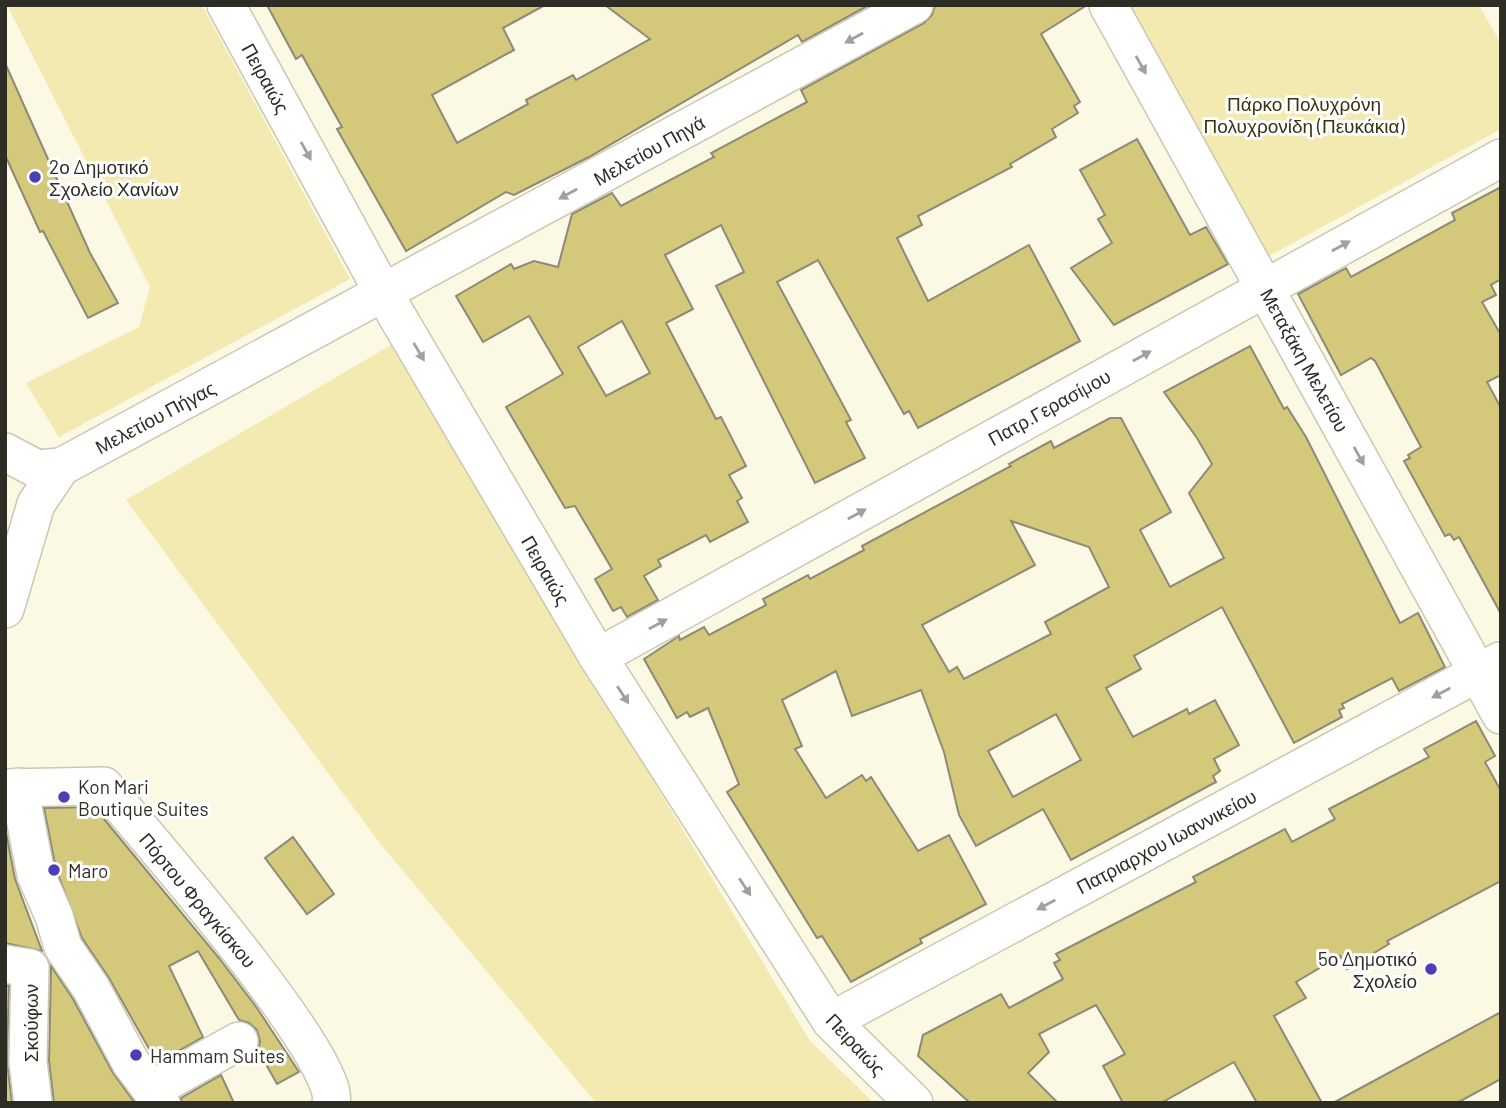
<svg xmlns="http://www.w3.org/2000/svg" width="1506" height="1108" viewBox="0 0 1506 1108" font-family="Barlow,sans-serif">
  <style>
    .green { fill: #f2eab1 }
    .building { fill: #d4c97a; stroke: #8d8a77; stroke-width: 2; fill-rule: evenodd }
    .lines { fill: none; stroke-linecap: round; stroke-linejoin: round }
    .minor-casing { stroke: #cac8b3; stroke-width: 40 }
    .minor { stroke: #fff; stroke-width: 37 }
    .oneway { fill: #a1a09d }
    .poi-dot { fill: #4b3fb6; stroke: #fff; stroke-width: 2.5 }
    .labels { text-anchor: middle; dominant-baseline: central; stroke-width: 6; stroke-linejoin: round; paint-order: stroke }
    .street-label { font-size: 19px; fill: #2e2d25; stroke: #fff }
    .park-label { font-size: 19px; fill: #3a3412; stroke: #fff }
    .poi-label { font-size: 19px; fill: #2e2d25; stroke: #fff; text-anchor: start }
  </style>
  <rect width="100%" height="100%" fill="#fbf8e3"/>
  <g class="green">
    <path d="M 7,5 L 202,5 L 350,279 L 59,437 L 26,383 L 139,327 L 150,287 Z"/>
    <path d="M 1121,5 L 1479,5 L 1501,44 L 1501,129 L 1262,260 Z"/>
    <path d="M 391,345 L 810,1041 L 874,1103 L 596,1103 L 379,842 L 126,500 Z"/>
  </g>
  <g class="building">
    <path d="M 267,5 L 545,5 L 503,28 L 514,50 L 432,95 L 457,143 L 528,104 L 526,100 L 573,75 L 576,80 L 650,39 L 605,5 L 869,5 L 802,42 L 798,35 L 589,157 L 514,195 L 506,192 L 406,251 L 337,129 L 342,127 L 302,55 L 296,59 Z"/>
    <path d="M 935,5 L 1087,5 L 1041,34 L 1080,102 L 1074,106 L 1078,113 L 1052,129 L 1056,137 L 1010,164 L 1012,167 L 918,216 L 922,225 L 897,238 L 928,301 L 1029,245 L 1080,341 L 918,428 L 909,411 L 904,414 L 818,260 L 777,282 L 851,420 L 846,422 L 865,458 L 815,483 L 716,286 L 744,272 L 721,225 L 665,255 L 693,309 L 666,323 L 716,419 L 721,417 L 746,466 L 729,475 L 742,498 L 737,501 L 748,522 L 710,542 L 706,535 L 658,560 L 661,566 L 644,576 L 658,600 L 627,617 L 621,607 L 613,611 L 595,579 L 612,569 L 575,506 L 565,508 L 506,407 L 563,374 L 529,316 L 483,342 L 456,296 L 511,264 L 514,269 L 534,261 L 558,267 L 572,214 L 612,193 L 621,206 L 714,157 L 711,153 L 807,102 L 801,90 L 924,23 L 932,15 ZM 622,321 L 650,373 L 606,396 L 578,347 Z"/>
    <path d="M 5,63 L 90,253 L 118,303 L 88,318 L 43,231 L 40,232 L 5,155 Z"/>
    <path d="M 1137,139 L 1190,235 L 1206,227 L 1228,264 L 1114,325 L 1071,268 L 1112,243 L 1098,219 L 1105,215 L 1080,170 Z"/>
    <path d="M 1501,187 L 1501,279 L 1491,285 L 1496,295 L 1482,302 L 1501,335 L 1501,375 L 1487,382 L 1501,408 L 1501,614 L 1459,537 L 1454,540 L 1450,534 L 1445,536 L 1404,461 L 1410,458 L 1408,455 L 1421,447 L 1375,361 L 1371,358 L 1341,375 L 1298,294 L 1346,268 L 1351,277 L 1455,220 L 1452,213 Z"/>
    <path d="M 1250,346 L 1284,409 L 1287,407 L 1306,437 L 1400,623 L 1418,613 L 1445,667 L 1399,691 L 1392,678 L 1342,704 L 1344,708 L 1339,710 L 1342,717 L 1294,743 L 1222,607 L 1134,656 L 1141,669 L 1106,688 L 1133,737 L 1187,709 L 1189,714 L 1215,700 L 1239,745 L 1214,759 L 1220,771 L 1213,776 L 1216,782 L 1071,860 L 1043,809 L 976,846 L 959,815 L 944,752 L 921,690 L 852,716 L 836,671 L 782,700 L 802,746 L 795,749 L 826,798 L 862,775 L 866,781 L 871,777 L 918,851 L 949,835 L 986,904 L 920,939 L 922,943 L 851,982 L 822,936 L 817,938 L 727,792 L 739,784 L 708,708 L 690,717 L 687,712 L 677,718 L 644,659 L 679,636 L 680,640 L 704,627 L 709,635 L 766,605 L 763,599 L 808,575 L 810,579 L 864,550 L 862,546 L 1011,466 L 1009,464 L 1051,441 L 1054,448 L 1110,418 L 1121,418 L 1171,512 L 1140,530 L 1170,587 L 1224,558 L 1189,493 L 1212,464 L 1197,438 L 1164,392 ZM 1011,521 L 1089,547 L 1109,587 L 1045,622 L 1051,634 L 964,679 L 957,667 L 949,672 L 922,625 L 1035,565 ZM 1056,714 L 1081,760 L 1013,797 L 988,751 Z"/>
    <path d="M 1476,721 L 1495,756 L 1485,762 L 1501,791 L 1501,881 L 1387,941 L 1389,944 L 1347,969 L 1340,956 L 1296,982 L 1306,998 L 1274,1016 L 1322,1103 L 1257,1103 L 1234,1062 L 1161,1103 L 1123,1103 L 1103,1066 L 1125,1054 L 1096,1005 L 1039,1034 L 1049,1052 L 1028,1073 L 1058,1103 L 970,1103 L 918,1056 L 923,1035 L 1001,994 L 1009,1008 L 1063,979 L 1054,963 L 1060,960 L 1056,954 L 1196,882 L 1193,877 L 1285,829 L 1292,842 L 1335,819 L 1329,809 L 1429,757 L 1424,749 Z"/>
    <path d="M 94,807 L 219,958 L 257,1008 L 299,1072 L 277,1084 L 258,1050 L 260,1041 L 257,1030 L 249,1023 L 239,1020 L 198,951 L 169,966 L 203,1037 L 157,1063 L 109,978 L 82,938 L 56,869 L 44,808 Z"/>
    <path d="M 5,827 L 15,879 L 42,951 L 5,943 Z"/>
    <path d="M 293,837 L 334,894 L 307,914 L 265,858 Z"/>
    <path d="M 51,966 L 73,999 L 113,1073 L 135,1103 L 54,1103 L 49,1061 Z"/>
    <path d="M 5,985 L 9,986 L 7,1062 L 12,1103 L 5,1103 Z"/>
    <path d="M 1501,1012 L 1501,1079 L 1457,1103 L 1333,1103 Z"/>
    <path d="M 221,1075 L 234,1103 L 182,1103 L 181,1098 Z"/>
  </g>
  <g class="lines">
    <defs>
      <g id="minor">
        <path d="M 226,5 L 384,294 L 598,657 L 831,1021 L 914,1103"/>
        <path d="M 1108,5 L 1501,715"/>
        <path d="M 5,452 L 37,469 L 61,467"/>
        <path d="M 5,609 L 36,504 L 61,467 L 914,5"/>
        <path d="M 598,657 L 1501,158"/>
        <path d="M 19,787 L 36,875 L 54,916 L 63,947 L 91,988 L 131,1063 L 161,1103"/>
        <path d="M 5,788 L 104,786 C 140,829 344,1061 331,1103"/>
        <path d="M 5,964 L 30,968 L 28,1062 L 33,1103"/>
        <path d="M 831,1021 L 1500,661"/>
        <path d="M 153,1089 L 239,1041"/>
      </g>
    </defs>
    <use href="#minor" class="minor-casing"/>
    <use href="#minor" class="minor"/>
  </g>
  <defs><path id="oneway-solid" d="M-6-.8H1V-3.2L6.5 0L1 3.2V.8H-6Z" transform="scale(1.75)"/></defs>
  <g class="oneway">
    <use href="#oneway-solid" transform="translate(854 38) rotate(151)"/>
    <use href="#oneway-solid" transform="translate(1141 65) rotate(61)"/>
    <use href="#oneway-solid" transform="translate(306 151) rotate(61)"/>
    <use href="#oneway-solid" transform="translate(568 194) rotate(151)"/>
    <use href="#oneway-solid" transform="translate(1341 246) rotate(-29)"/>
    <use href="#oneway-solid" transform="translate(419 352) rotate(60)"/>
    <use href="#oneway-solid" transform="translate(1142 356) rotate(-29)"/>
    <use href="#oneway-solid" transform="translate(1359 456) rotate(61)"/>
    <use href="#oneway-solid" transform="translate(857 514) rotate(-29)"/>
    <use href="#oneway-solid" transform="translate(658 624) rotate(-29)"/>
    <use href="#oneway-solid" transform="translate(1441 693) rotate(152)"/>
    <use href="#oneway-solid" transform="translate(623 695) rotate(57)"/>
    <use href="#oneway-solid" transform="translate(745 887) rotate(57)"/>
    <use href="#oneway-solid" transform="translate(1046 905) rotate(152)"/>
  </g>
  <g class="poi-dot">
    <circle cx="35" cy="177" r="7"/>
    <circle cx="64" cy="797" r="7"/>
    <circle cx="54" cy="870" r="7"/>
    <circle cx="1431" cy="969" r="7"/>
    <circle cx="136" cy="1055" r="7"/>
  </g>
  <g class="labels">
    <g class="street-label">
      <text transform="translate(266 78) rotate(61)">Πειραιώς</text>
      <text transform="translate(649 150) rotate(-29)">Μελετίου Πηγά</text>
      <text transform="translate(1305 360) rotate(61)">Μεταξάκη Μελετίου</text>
      <text transform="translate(1049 407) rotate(-29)">Πατρ.Γερασίμου</text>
      <text transform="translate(155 417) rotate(-28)">Μελετίου Πήγας</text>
      <text transform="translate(546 570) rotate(60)">Πειραιώς</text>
      <text transform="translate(1166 841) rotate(-28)">Πατριαρχου Ιωαννικείου</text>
      <text transform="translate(198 900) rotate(50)">Πόρτου Φραγκίσκου</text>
      <text transform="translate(30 1023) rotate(-90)">Σκούφων</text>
      <text transform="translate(856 1044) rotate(47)">Πειραιώς</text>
    </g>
    <g class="park-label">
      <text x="1304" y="103">Πάρκο Πολυχρόνη<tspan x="1304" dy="22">Πολυχρονίδη (Πευκάκια)</tspan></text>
    </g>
    <g class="poi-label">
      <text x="49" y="166">2ο Δημοτικό<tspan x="49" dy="22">Σχολείο Χανίων</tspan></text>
      <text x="78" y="786">Kon Mari<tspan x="78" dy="22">Boutique Suites</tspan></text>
      <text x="68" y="870">Maro</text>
      <text x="1417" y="958" text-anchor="end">5ο Δημοτικό<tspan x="1417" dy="22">Σχολείο</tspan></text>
      <text x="150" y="1055">Hammam Suites</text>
    </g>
  </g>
  <rect width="1506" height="1108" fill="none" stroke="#2e2d25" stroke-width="14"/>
</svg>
